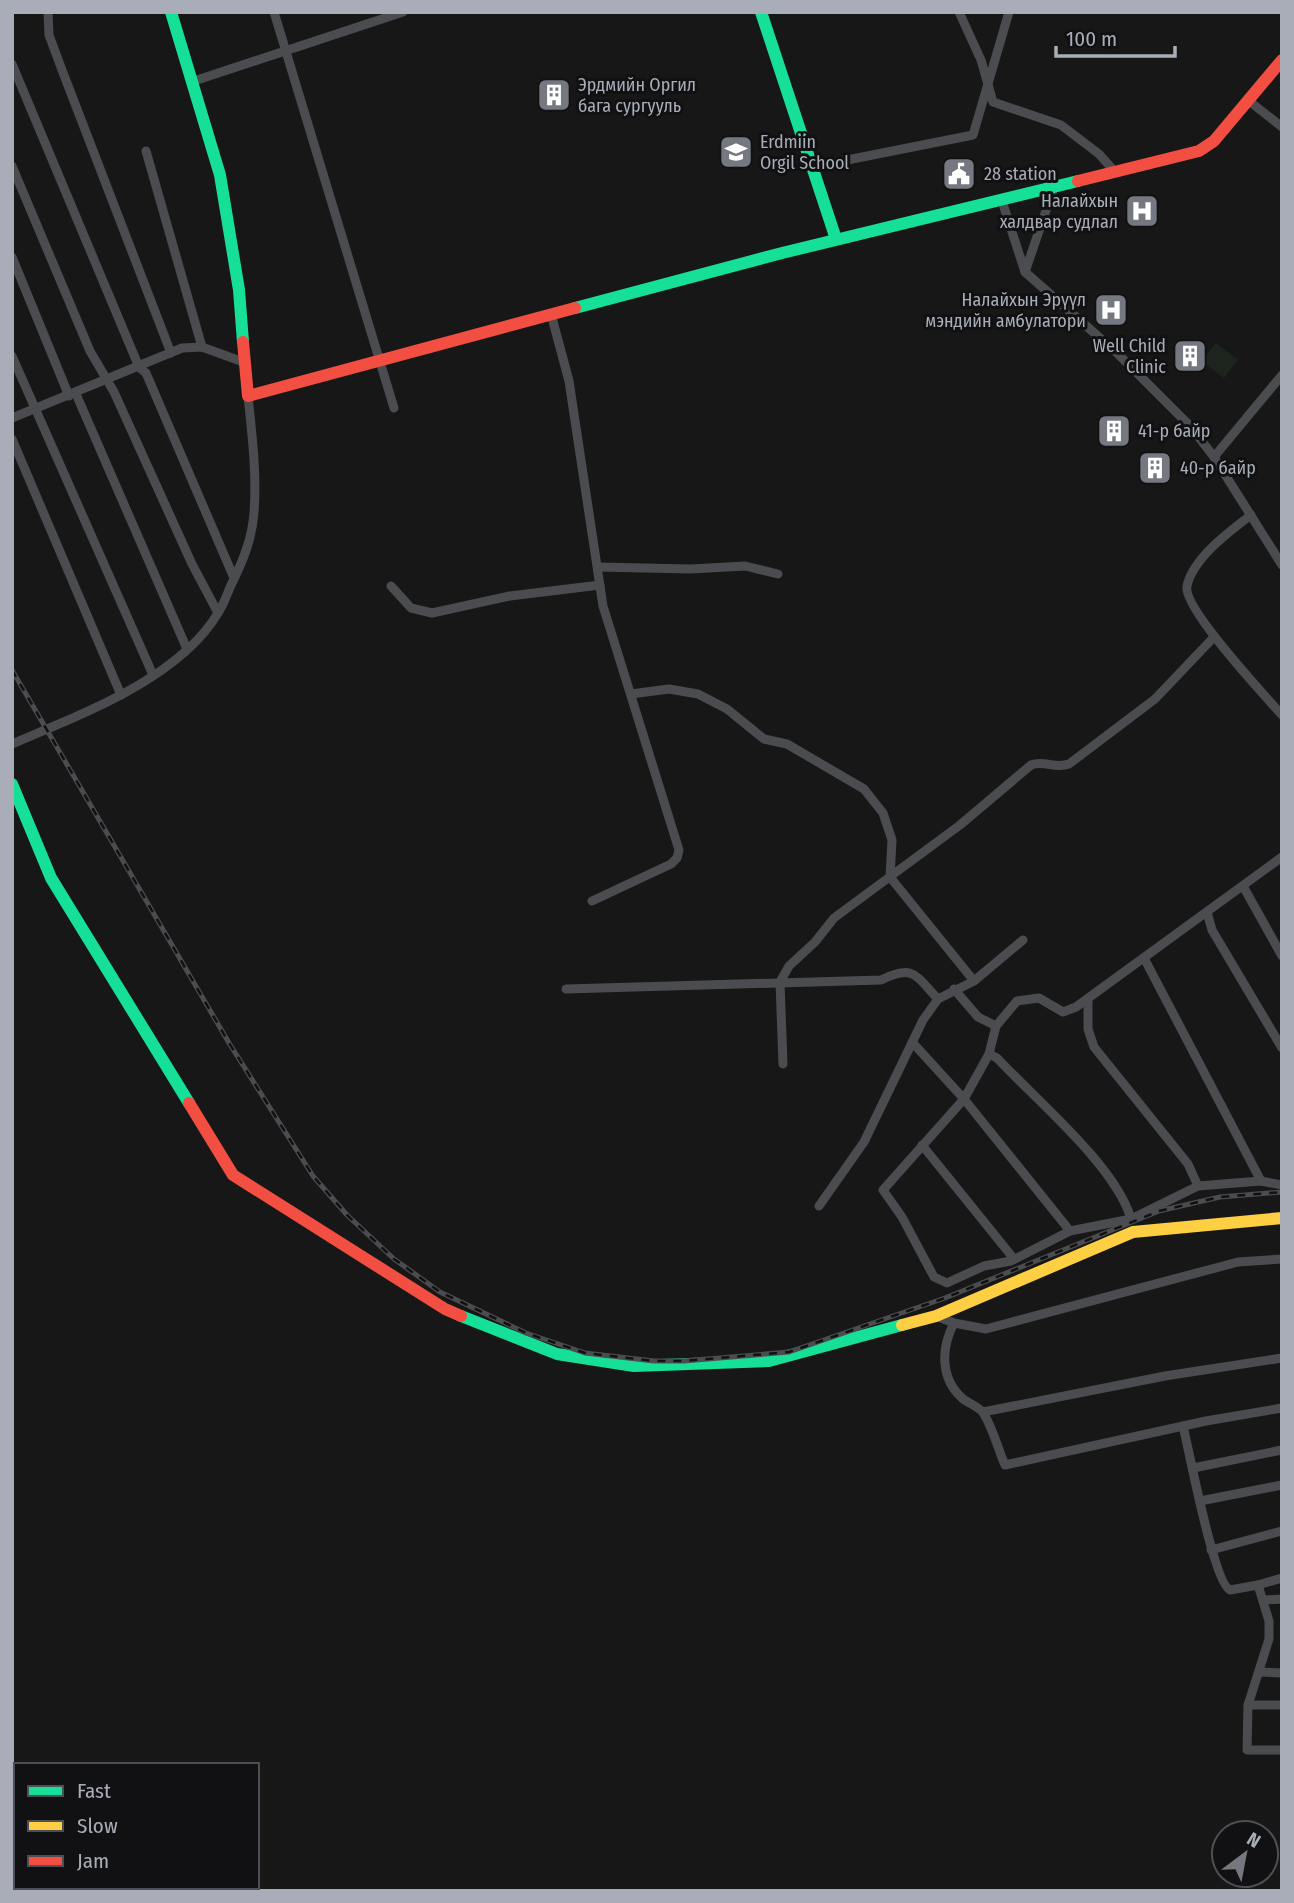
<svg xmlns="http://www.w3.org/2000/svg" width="1294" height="1903" viewBox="0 0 1294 1903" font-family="'Fira Sans Condensed',sans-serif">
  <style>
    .green { fill: #1d241e }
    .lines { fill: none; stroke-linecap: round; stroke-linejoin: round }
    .street { stroke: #4b4c50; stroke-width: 9 }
    .fast { stroke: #16e098; stroke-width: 12 }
    .slow { stroke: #ffcf43; stroke-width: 12 }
    .jam { stroke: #f24e42; stroke-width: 12 }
    .rail-casing { stroke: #4b4c4f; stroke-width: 5 }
    .rail { stroke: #111113; stroke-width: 2.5; stroke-dasharray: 8; stroke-linecap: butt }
    .labels { text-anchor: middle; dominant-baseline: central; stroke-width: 6; stroke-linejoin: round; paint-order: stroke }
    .poi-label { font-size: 18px; fill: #a8adb8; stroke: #111113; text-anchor: start }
  </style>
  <rect width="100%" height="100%" fill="#171717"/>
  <path class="green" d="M 1216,343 L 1238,360 L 1224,378 L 1201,361 Z"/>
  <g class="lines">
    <g class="street">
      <path d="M 48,12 L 49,35 L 62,70 L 171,353"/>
      <path d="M 274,12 L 394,408"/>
      <path d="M 959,12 L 981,60 L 993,102 L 1061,125 L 1099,154 L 1115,172"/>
      <path d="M 12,64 L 139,367 L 146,373 L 234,578"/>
      <path d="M 191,82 L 403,12"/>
      <path d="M 1249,101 L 1282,127"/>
      <path d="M 146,151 L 202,347"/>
      <path d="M 12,166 L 90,351 L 114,392 L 192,564 L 218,613"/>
      <path d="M 812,167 L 973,135 L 1009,12"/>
      <path d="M 1002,201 L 1025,272 L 1117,353 L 1191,427 L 1214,457 L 1282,565"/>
      <path d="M 12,257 L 69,396"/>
      <path d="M 1025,272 L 1054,187"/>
      <path d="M 551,314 L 569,381 L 603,606 L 679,850 L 677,858 L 671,864 L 592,901"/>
      <path d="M 12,356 L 153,675"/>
      <path d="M 76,394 L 187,649"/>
      <path d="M 12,418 L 182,348 L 202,347 L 246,363"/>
      <path d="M 12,439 L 121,695"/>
      <path d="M 1214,457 L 1282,375"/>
      <path d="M 1251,515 C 1230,531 1193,558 1187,586 C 1182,607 1265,696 1282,715"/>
      <path d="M 598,567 L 691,569 L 745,566 L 778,574"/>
      <path d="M 391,586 L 411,608 L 432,613 L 510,596 L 600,585"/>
      <path d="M 631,694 L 669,689 L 698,694 L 727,709 L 764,739 L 787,744 L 864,789 L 883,813 L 892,840 L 890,877 L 974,981"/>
      <path d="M 12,744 C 79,715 179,679 218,613 C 225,603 228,590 234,579 C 244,558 252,538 254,513 C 257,474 252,435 248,396"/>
      <path d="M 1282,857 L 1076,1007 L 1063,1012 L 1039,998 L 1017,1001 L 996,1026 L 989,1054 L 964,1099 L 883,1190 L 902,1217 L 934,1277 L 947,1283 L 984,1266 L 1011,1261 L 1070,1231 L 1131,1219 L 1198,1186 L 1261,1181 L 1282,1185"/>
      <path d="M 1243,886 L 1282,956"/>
      <path d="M 1207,912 L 1212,930 L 1282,1048"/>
      <path d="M 1144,958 L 1261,1181"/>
      <path d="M 566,989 L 881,980 C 914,964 915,975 938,999"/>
      <path d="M 954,989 L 978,1017 L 996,1026"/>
      <path d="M 1088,999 L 1088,1029 L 1094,1047 L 1188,1164 L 1198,1186"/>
      <path d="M 912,1042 L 964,1099 L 1070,1231"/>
      <path d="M 989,1054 L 997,1058 C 1035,1099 1116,1166 1131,1219"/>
      <path d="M 783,1064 L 780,982 L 789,966 L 815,942 L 834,918 L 960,825 L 1031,765 C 1044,760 1055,769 1069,764 L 1155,699 L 1214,637"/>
      <path d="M 922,1145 L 1014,1259"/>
      <path d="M 819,1206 L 864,1142 L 923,1020 L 938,999 L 974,981 L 1023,940"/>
      <path d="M 936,1316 L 954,1323 L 986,1329 L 1238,1262 L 1282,1259"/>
      <path d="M 954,1323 C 941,1348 940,1378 962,1398 C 969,1404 980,1407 984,1414 C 993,1429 998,1449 1005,1465 L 1206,1421 L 1282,1408"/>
      <path d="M 983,1412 L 1165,1376 L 1282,1358"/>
      <path d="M 1183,1426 C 1189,1450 1214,1584 1230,1590 L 1258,1585 L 1269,1621 L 1269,1639 L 1248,1705 L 1247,1750 L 1282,1750"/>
      <path d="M 1193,1468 L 1282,1450"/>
      <path d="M 1200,1501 L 1282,1485"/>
      <path d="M 1211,1550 L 1282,1531"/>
      <path d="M 1258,1585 L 1282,1578"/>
      <path d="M 1265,1600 L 1282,1599"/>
      <path d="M 1260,1672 L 1282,1673"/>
      <path d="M 1248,1705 L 1282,1705"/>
    </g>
    <g class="fast">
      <path d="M 171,12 L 220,175 L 239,290 L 243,342"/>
      <path d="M 761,12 L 836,239"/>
      <path d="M 575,308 L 782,253 L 1078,181"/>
      <path d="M 12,784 L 51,878 L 189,1103"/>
      <path d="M 461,1316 L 557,1354 L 634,1366 L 769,1361 L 902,1325"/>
    </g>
    <path class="slow" d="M 902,1325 L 936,1316 L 1133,1232 L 1282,1218"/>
    <g class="jam">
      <path d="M 1078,181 L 1199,151 L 1214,141 L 1282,60"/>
      <path d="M 243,342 L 248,396 L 575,308"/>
      <path d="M 189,1103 L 233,1175 L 445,1309 L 461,1316"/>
    </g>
    <defs>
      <path id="rail" d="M 12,670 L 229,1043 L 313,1176 L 347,1215 L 394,1259 L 440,1292 L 526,1333 L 585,1353 L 654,1361 L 684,1361 L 789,1352 L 945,1298 L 1159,1211 L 1220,1197 L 1282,1192"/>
    </defs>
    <use href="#rail" class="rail-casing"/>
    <use href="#rail" class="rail"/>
  </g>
  <defs>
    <symbol id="building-square" viewBox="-11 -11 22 22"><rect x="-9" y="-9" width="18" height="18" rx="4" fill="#757880" stroke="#111113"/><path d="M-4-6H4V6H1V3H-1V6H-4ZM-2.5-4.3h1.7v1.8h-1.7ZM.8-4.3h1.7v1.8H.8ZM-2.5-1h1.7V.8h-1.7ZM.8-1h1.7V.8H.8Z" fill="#fff"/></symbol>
    <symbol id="school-square" viewBox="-11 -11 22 22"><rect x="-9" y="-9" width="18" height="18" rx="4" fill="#757880" stroke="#111113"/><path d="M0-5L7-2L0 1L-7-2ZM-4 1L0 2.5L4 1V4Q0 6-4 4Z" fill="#fff"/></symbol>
    <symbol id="civic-square" viewBox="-11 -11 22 22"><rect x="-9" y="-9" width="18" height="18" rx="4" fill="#757880" stroke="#111113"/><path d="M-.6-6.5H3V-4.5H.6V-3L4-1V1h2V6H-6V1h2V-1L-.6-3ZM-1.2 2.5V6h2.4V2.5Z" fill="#fff"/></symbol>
    <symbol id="hospital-square" viewBox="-11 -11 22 22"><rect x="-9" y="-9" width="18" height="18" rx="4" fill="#757880" stroke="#111113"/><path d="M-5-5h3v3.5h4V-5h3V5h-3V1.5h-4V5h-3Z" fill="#fff"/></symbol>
  </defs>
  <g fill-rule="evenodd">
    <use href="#building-square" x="535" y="76" width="38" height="38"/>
    <use href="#school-square" x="717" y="133" width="38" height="38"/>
    <use href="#civic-square" x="940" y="155" width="38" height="38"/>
    <use href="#hospital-square" x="1123" y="192" width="38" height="38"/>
    <use href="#hospital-square" x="1092" y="291" width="38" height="38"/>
    <use href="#building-square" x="1171" y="337" width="38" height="38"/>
    <use href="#building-square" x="1095" y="412" width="38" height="38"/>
    <use href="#building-square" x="1136" y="449" width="38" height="38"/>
  </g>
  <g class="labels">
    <g class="poi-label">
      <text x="578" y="85">Эрдмийн Оргил<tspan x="578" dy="21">бага сургууль</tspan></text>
      <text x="760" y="142">Erdmiin<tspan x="760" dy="21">Orgil School</tspan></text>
      <text x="984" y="174">28 station</text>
      <text x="1118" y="201" text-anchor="end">Налайхын<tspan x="1118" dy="21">халдвар судлал</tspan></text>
      <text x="1086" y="300" text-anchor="end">Налайхын Эрүүл<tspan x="1086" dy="21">мэндийн амбулатори</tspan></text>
      <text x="1166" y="346" text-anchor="end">Well Child<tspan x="1166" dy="21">Clinic</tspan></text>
      <text x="1138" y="431">41-р байр</text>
      <text x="1180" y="468">40-р байр</text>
    </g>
  </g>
  <rect width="1294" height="1903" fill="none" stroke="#a8adb8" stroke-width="28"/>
  <rect x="14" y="1763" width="245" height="126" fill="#111113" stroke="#4d4f55" stroke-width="2"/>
  <rect x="28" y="1786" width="35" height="10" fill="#16e098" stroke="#4d4f55" stroke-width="2"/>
  <text x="77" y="1798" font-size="21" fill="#a8adb8">Fast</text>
  <rect x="28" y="1821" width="35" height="10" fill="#ffcf43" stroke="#4d4f55" stroke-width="2"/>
  <text x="77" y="1833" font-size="21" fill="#a8adb8">Slow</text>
  <rect x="28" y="1856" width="35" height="10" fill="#f24e42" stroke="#4d4f55" stroke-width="2"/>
  <text x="77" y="1868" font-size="21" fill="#a8adb8">Jam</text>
  <g transform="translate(1245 1854) rotate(32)"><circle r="33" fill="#111113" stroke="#4d4f55" stroke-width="2"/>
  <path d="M0-5L12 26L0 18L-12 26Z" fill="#757880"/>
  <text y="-10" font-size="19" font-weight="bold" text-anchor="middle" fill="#a8adb8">N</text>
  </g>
  <path d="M1056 46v10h119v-10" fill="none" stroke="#a8adb8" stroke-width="3.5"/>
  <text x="1066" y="46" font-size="21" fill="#a8adb8" stroke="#111113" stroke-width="5" paint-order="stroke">100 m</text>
</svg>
